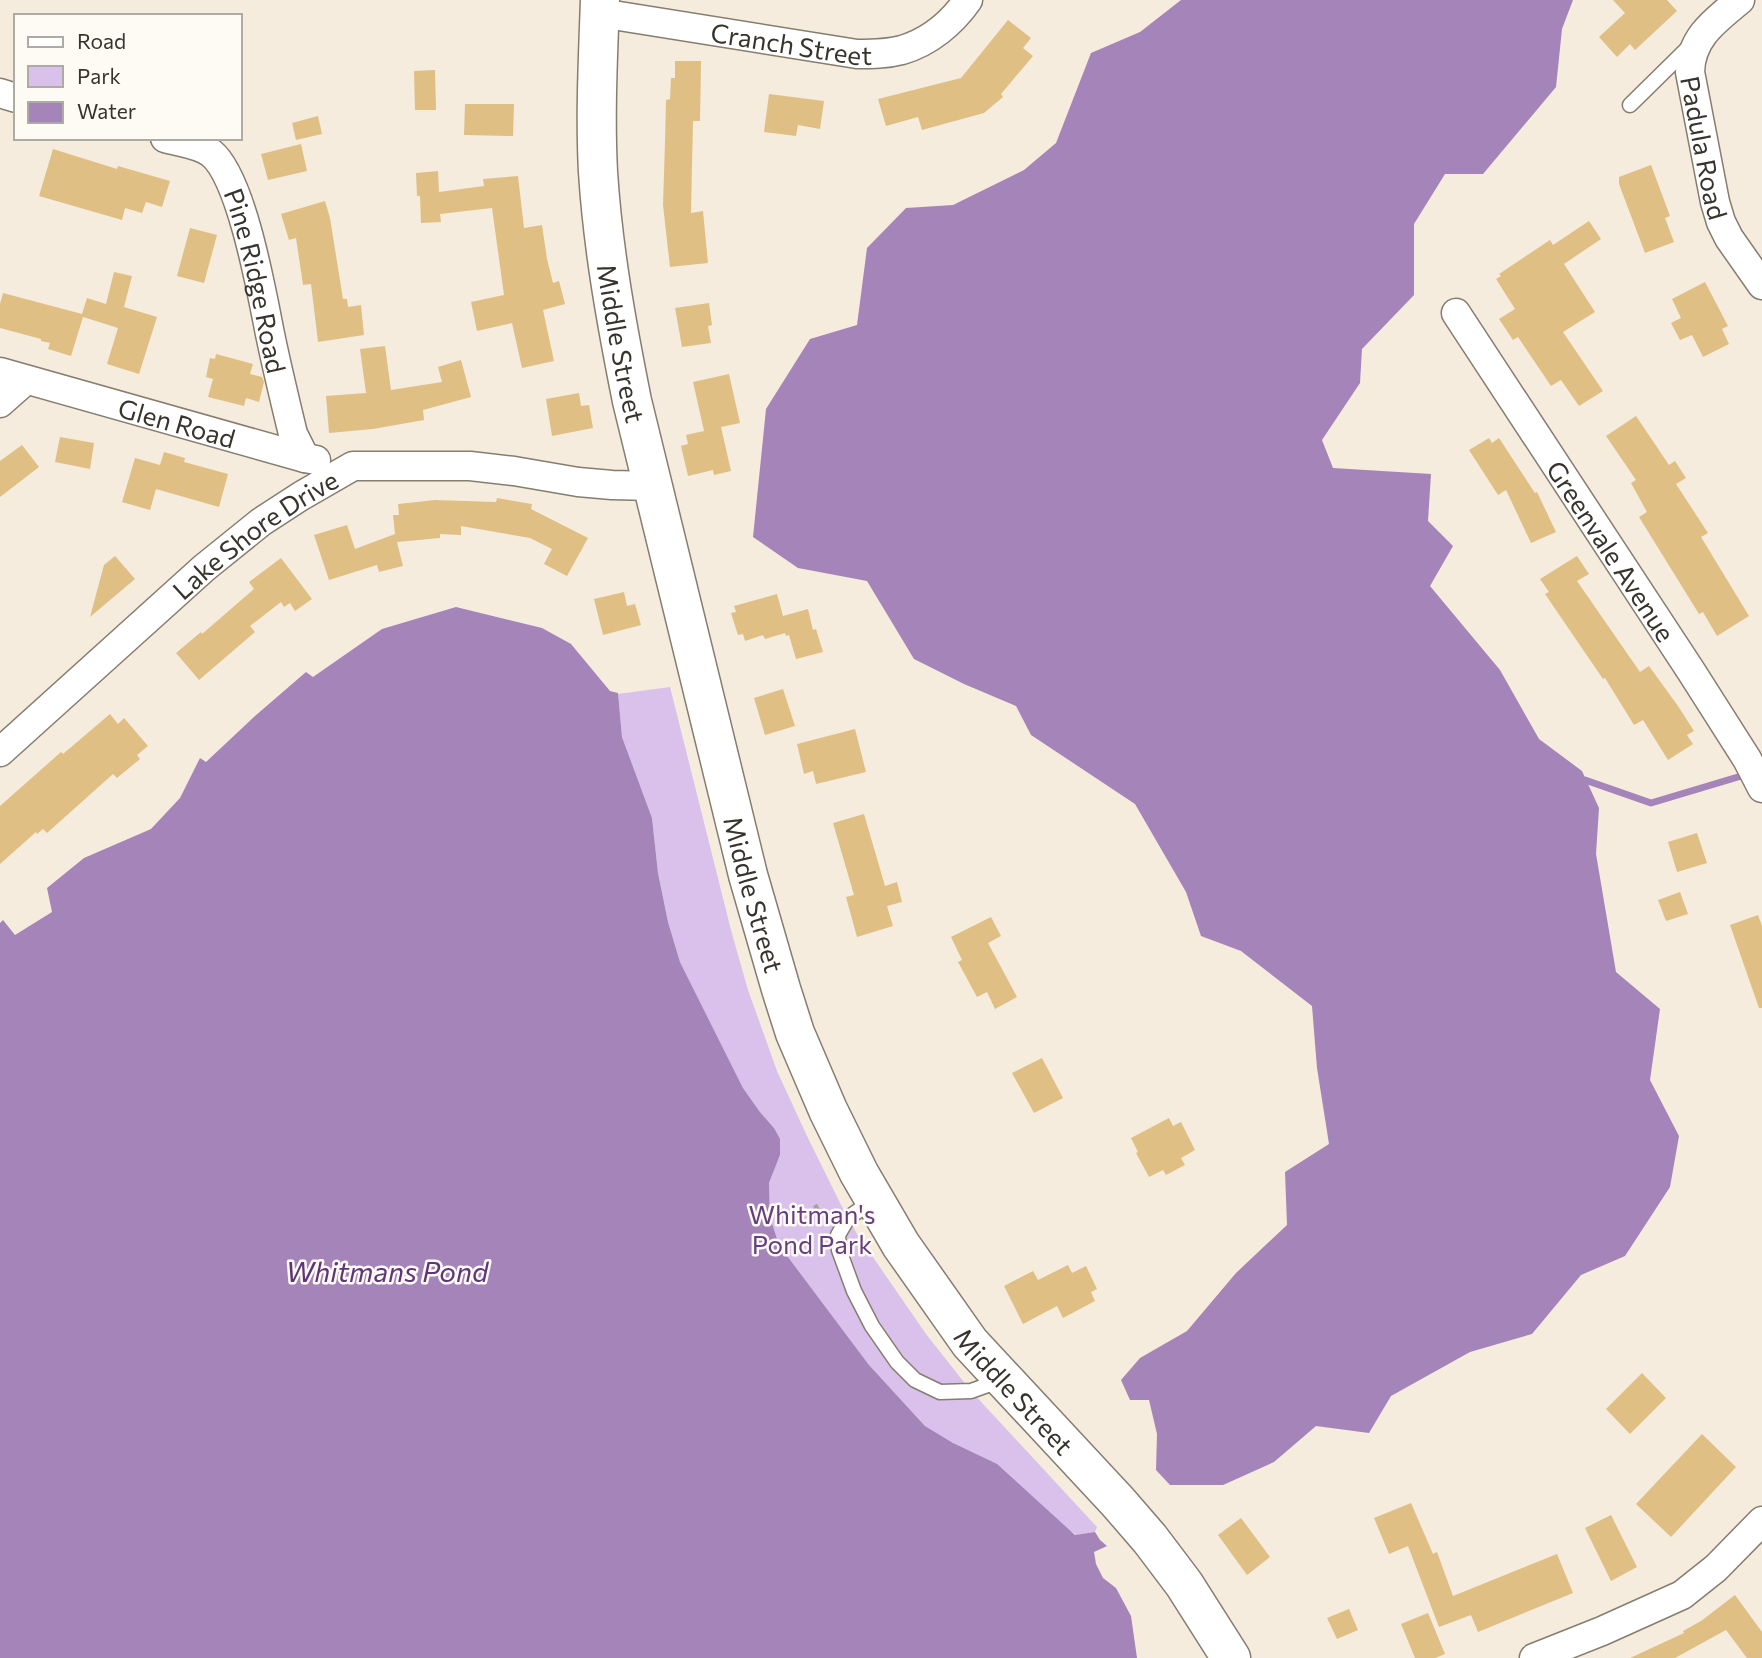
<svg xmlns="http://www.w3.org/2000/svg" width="1762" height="1658" viewBox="0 0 1762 1658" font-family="Commissioner,sans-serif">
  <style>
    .green { fill: #dac1ec }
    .water { fill: #a484b9 }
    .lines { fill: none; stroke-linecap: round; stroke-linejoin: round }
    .stream { stroke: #a484b9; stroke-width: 7 }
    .building { fill: #e0bf84 }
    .service-casing { stroke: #857d6f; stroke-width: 17 }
    .minor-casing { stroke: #857d6f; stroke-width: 31 }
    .secondary-casing { stroke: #857d6f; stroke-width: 41 }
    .path { stroke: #a8a196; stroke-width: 4.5; stroke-dasharray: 5 3.5; stroke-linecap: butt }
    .service { stroke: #fff; stroke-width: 14 }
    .minor { stroke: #fff; stroke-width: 28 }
    .secondary { stroke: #fff; stroke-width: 38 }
    .labels { text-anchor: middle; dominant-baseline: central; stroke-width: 5; stroke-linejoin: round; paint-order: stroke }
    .street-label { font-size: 26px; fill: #37332d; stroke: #fefaf4 }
    .park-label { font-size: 26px; fill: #673d80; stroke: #fefaf4 }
    .water-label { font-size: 28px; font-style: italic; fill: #5f3577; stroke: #fefaf4 }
  </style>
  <rect width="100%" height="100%" fill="#f5ecdd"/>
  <path class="green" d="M 670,687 L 731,930 L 748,990 L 777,1071 L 807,1136 L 841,1205 L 857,1234 L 926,1334 L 971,1391 L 1097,1527 L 1095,1532 L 1076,1535 L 953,1443 L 925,1426 L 869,1365 L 779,1245 L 770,1217 L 769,1183 L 780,1155 L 774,1128 L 760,1112 L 743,1088 L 680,962 L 668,922 L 658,873 L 652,818 L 622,737 L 618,694 Z"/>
  <g class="water">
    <path d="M 1181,0 L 1573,0 L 1562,29 L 1556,87 L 1483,174 L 1445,174 L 1414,224 L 1414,295 L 1362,349 L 1360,383 L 1322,440 L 1333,468 L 1431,474 L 1428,521 L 1453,546 L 1430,586 L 1500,670 L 1539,739 L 1582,771 L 1599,808 L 1596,854 L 1616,972 L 1660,1009 L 1650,1080 L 1679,1136 L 1670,1187 L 1625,1256 L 1581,1275 L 1532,1334 L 1470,1352 L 1391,1396 L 1369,1433 L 1316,1426 L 1274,1462 L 1223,1485 L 1170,1485 L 1156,1470 L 1157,1434 L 1149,1400 L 1130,1400 L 1121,1380 L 1140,1358 L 1187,1331 L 1236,1273 L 1287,1225 L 1285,1172 L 1329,1144 L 1317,1068 L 1312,1006 L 1241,951 L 1201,936 L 1186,892 L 1135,804 L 1031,735 L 1016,706 L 964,684 L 914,659 L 867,581 L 798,568 L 753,537 L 766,409 L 810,339 L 857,325 L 867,248 L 906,208 L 953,205 L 1024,170 L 1056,143 L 1091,53 L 1140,32 Z"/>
    <path d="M 456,607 L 542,628 L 571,644 L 610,691 L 618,693 L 622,737 L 652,818 L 658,873 L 668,922 L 680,962 L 743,1088 L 760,1112 L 774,1128 L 780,1139 L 780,1155 L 769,1183 L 770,1217 L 779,1245 L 869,1365 L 925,1426 L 953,1443 L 997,1464 L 1075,1535 L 1095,1532 L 1100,1540 L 1107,1546 L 1094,1552 L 1096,1564 L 1103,1578 L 1116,1588 L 1131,1616 L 1137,1658 L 0,1658 L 0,923 L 3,920 L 15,935 L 52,912 L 47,888 L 84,858 L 151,829 L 180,798 L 200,758 L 206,762 L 255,716 L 306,672 L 313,677 L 382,629 Z"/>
  </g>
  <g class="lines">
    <path class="stream" d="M 1581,784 L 1585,780 L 1651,803 L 1748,774"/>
  </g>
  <g class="building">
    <path d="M 1613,0 L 1667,0 L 1677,11 L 1635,50 L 1630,44 L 1617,57 L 1599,37 L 1625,13 Z"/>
    <path d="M 1008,20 L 1031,38 L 1023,48 L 1033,56 L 1001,94 L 1003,97 L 984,113 L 922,130 L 918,117 L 886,126 L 878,99 L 961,78 Z"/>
    <path d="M 675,61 L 701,61 L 700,121 L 693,121 L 691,213 L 703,211 L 708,263 L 670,267 L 663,205 L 665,142 L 666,100 L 670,99 L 671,78 L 675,78 Z"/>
    <path d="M 435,70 L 436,110 L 415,110 L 414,71 Z"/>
    <path d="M 769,94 L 824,101 L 820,129 L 798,125 L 796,136 L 764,132 Z"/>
    <path d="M 465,104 L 514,104 L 513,136 L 464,135 Z"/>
    <path d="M 318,116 L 322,134 L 296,140 L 292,123 Z"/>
    <path d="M 301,144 L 307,171 L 268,180 L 261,154 Z"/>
    <path d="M 53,149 L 117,169 L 118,166 L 170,181 L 162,207 L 146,202 L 142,213 L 125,208 L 122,220 L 39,196 Z"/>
    <path d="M 1651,165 L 1670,216 L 1665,218 L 1674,242 L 1645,253 L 1619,184 L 1619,177 Z"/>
    <path d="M 438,171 L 439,192 L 484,186 L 483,179 L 518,176 L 524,228 L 542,225 L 547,259 L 553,283 L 559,281 L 565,304 L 543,310 L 554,361 L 522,368 L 512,323 L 477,331 L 471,302 L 504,295 L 492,208 L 440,214 L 441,222 L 421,223 L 420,196 L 417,196 L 416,173 Z"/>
    <path d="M 325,201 L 330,218 L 343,299 L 347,299 L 348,307 L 361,305 L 364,335 L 318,342 L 311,284 L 303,285 L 296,238 L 289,240 L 281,214 Z"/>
    <path d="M 1589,221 L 1601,239 L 1564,264 L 1595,312 L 1563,332 L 1603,391 L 1579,406 L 1561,380 L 1551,386 L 1518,337 L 1513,340 L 1499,319 L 1515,309 L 1496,279 L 1501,276 L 1499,274 L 1550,240 L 1553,245 Z"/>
    <path d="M 190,228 L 217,235 L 204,283 L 177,276 Z"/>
    <path d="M 114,272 L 132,276 L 124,307 L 157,317 L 139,374 L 107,364 L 118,328 L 83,317 L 71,356 L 48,349 L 50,343 L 41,341 L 41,339 L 0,328 L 0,304 L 3,293 L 82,314 L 87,298 L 106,304 Z"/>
    <path d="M 1705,282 L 1728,326 L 1722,329 L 1729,344 L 1703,357 L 1692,335 L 1680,340 L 1671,323 L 1681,318 L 1672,299 Z"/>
    <path d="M 709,303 L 712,325 L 708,326 L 711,343 L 682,347 L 675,308 Z"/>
    <path d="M 385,346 L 391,390 L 442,382 L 438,367 L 461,360 L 471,397 L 423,410 L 424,420 L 373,429 L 329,433 L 326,396 L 366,393 L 360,349 Z"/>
    <path d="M 216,354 L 253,364 L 250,374 L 262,377 L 264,382 L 259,402 L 246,398 L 244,406 L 208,397 L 213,379 L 206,377 L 210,358 L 215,359 Z"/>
    <path d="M 729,374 L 740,423 L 721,427 L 731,471 L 714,475 L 713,470 L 688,476 L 681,446 L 688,444 L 686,435 L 704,431 L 693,382 Z"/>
    <path d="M 579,393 L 581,406 L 589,405 L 593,428 L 552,436 L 546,399 Z"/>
    <path d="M 1636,416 L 1669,465 L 1675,461 L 1686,478 L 1676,484 L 1708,533 L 1701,537 L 1749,616 L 1717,636 L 1703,612 L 1699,614 L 1639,517 L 1647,512 L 1631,483 L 1636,480 L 1606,436 Z"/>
    <path d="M 60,437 L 94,443 L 90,469 L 55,462 Z"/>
    <path d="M 1489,438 L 1492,443 L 1499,438 L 1535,493 L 1537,492 L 1556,532 L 1531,543 L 1506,490 L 1498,495 L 1469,450 Z"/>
    <path d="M 22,445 L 39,467 L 0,497 L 0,461 Z"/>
    <path d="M 164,452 L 185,458 L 184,462 L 228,474 L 219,507 L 156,489 L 150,510 L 122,502 L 135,458 L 160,465 Z"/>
    <path d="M 497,498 L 532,504 L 531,509 L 588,538 L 567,576 L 544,564 L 552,549 L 530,538 L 461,526 L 461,535 L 440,534 L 440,538 L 397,542 L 403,566 L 379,572 L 377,565 L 329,580 L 314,535 L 347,525 L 355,549 L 395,534 L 393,515 L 399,515 L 398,504 L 435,500 L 496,502 Z"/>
    <path d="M 115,556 L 135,579 L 90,617 L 104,565 Z"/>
    <path d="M 1577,556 L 1589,574 L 1577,581 L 1640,672 L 1649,666 L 1678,706 L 1694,731 L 1687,735 L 1693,744 L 1668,760 L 1643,720 L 1634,725 L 1605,678 L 1603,679 L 1545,594 L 1549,592 L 1540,579 Z"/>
    <path d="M 281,558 L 312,599 L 295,611 L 290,603 L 284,607 L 281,602 L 250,626 L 255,632 L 199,680 L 176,653 L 201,632 L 202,634 L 254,589 L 249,582 Z"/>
    <path d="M 624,592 L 627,606 L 635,604 L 641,625 L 603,635 L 594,599 Z"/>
    <path d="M 777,594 L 783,616 L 808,609 L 813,630 L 816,629 L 823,652 L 796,659 L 789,635 L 786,636 L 785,633 L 765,639 L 763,635 L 745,641 L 743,634 L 738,635 L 731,613 L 736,612 L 734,606 Z"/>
    <path d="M 783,689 L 795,726 L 765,735 L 754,698 Z"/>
    <path d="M 110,714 L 118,724 L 124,718 L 148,746 L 137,755 L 140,759 L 117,778 L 113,774 L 47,833 L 43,829 L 37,834 L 36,832 L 0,864 L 0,806 L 61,752 L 63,754 Z"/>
    <path d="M 855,729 L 866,772 L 816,784 L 813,771 L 804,774 L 797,744 Z"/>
    <path d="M 864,814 L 885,886 L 897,882 L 902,902 L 887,906 L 893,926 L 857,937 L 846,897 L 854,895 L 833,823 Z"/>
    <path d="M 1697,833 L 1707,863 L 1677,872 L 1668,842 Z"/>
    <path d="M 1680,892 L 1688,914 L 1666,921 L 1658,900 Z"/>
    <path d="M 1758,915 L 1762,926 L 1762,1008 L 1759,1008 L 1730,925 Z"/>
    <path d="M 991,917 L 1001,936 L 988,943 L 1017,997 L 995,1009 L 987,992 L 977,997 L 958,962 L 962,960 L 951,937 Z"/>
    <path d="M 1042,1058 L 1063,1098 L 1034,1113 L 1012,1073 Z"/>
    <path d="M 1169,1118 L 1173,1126 L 1181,1122 L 1195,1150 L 1181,1158 L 1185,1165 L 1166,1175 L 1163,1170 L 1149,1177 L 1136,1153 L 1138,1152 L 1131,1138 Z"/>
    <path d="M 1068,1265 L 1072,1273 L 1086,1266 L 1097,1289 L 1091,1292 L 1095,1301 L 1063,1318 L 1057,1306 L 1023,1324 L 1004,1286 L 1033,1271 L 1038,1280 Z"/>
    <path d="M 1642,1373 L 1666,1398 L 1630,1434 L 1606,1409 Z"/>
    <path d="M 1702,1434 L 1736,1467 L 1671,1537 L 1636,1504 Z"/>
    <path d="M 1411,1503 L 1433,1554 L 1437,1552 L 1453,1596 L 1557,1554 L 1573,1593 L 1478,1632 L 1471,1615 L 1439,1627 L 1408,1546 L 1389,1554 L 1374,1518 Z"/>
    <path d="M 1611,1515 L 1637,1567 L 1611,1581 L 1585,1528 Z"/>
    <path d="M 1241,1518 L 1270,1557 L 1247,1575 L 1218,1535 Z"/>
    <path d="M 1735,1595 L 1762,1632 L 1762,1658 L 1747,1658 L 1726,1630 L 1675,1658 L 1630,1658 L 1684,1633 L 1683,1631 L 1701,1621 Z"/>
    <path d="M 1349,1609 L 1358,1630 L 1337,1639 L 1327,1618 Z"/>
    <path d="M 1428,1613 L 1445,1654 L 1435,1658 L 1415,1658 L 1401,1624 Z"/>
  </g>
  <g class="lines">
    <defs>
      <g id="service">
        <path d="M 1630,105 L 1691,45"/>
        <path d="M 872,1201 L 848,1218 L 838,1235 L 839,1250 L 854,1291 L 872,1326 L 897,1362 L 915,1380 L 940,1392 L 971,1391 L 999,1381"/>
      </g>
      <g id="minor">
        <path id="s1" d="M 1740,0 C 1715,21 1691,37 1690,72 L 1715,202 L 1721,222 L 1729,238 L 1762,285"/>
        <path id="s2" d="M 600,13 L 857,54 C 872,54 887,54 902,50 C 929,42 952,23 968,0"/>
        <path d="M 0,93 L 16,98"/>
        <path id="s3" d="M 165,138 C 179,142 199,144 211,153 C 242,178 262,294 270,334 C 277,368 285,401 293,434 L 305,458"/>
        <path id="s4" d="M 1456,313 L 1691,671 L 1747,759 L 1762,788"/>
        <path id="s5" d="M 0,372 L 305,458 L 316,460"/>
        <path d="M 0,403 L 26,380"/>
        <path id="s6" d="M 0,752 L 204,568 L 261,522 L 301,496 L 353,466 L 470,466 L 514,471 L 578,482 L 612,485 L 652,486"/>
        <path d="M 1534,1658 L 1602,1631 L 1682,1595 L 1716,1568 L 1762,1521"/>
      </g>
      <g id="secondary">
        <path id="s7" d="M 600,0 C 598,57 595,115 598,172 C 603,250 617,326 632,401 L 748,875 L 781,989 L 795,1033 L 828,1110 L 859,1173 L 901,1245 L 970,1343 L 1118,1502 L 1150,1539 L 1184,1584 L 1231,1658"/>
      </g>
    </defs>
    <use href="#service" class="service-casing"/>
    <use href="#minor" class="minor-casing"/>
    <use href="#secondary" class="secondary-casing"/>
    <path class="path" d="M 815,1205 L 821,1215"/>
    <use href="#service" class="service"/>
    <use href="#minor" class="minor"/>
    <use href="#secondary" class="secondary"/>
  </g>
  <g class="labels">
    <g class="street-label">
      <text stroke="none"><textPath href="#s2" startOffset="194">Cranch Street</textPath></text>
      <text stroke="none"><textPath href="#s1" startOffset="168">Padula Road</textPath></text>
      <text stroke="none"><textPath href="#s3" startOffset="186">Pine Ridge Road</textPath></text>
      <text stroke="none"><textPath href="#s7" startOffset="345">Middle Street</textPath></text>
      <text stroke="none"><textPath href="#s5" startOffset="184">Glen Road</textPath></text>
      <text stroke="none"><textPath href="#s6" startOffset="336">Lake Shore Drive</textPath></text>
      <text stroke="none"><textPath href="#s4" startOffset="284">Greenvale Avenue</textPath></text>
      <text stroke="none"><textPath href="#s7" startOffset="912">Middle Street</textPath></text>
      <text stroke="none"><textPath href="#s7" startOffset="1479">Middle Street</textPath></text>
    </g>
    <g class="park-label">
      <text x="812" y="1213">Whitman's<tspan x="812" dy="30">Pond Park</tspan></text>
    </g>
    <g class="water-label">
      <text x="387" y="1271">Whitmans Pond</text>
    </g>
  </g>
  <rect x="14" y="14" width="228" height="126" fill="#fefaf4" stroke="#aeaaa4" stroke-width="2"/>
  <rect x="28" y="37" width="35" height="10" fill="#ffffff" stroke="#aeaaa4" stroke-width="2"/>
  <text x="77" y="49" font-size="21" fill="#37332d">Road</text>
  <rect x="28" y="66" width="35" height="21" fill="#dac1ec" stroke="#aeaaa4" stroke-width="2"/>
  <text x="77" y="84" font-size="21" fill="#37332d">Park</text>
  <rect x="28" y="102" width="35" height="21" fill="#a484b9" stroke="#aeaaa4" stroke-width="2"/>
  <text x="77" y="119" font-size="21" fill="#37332d">Water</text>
</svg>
